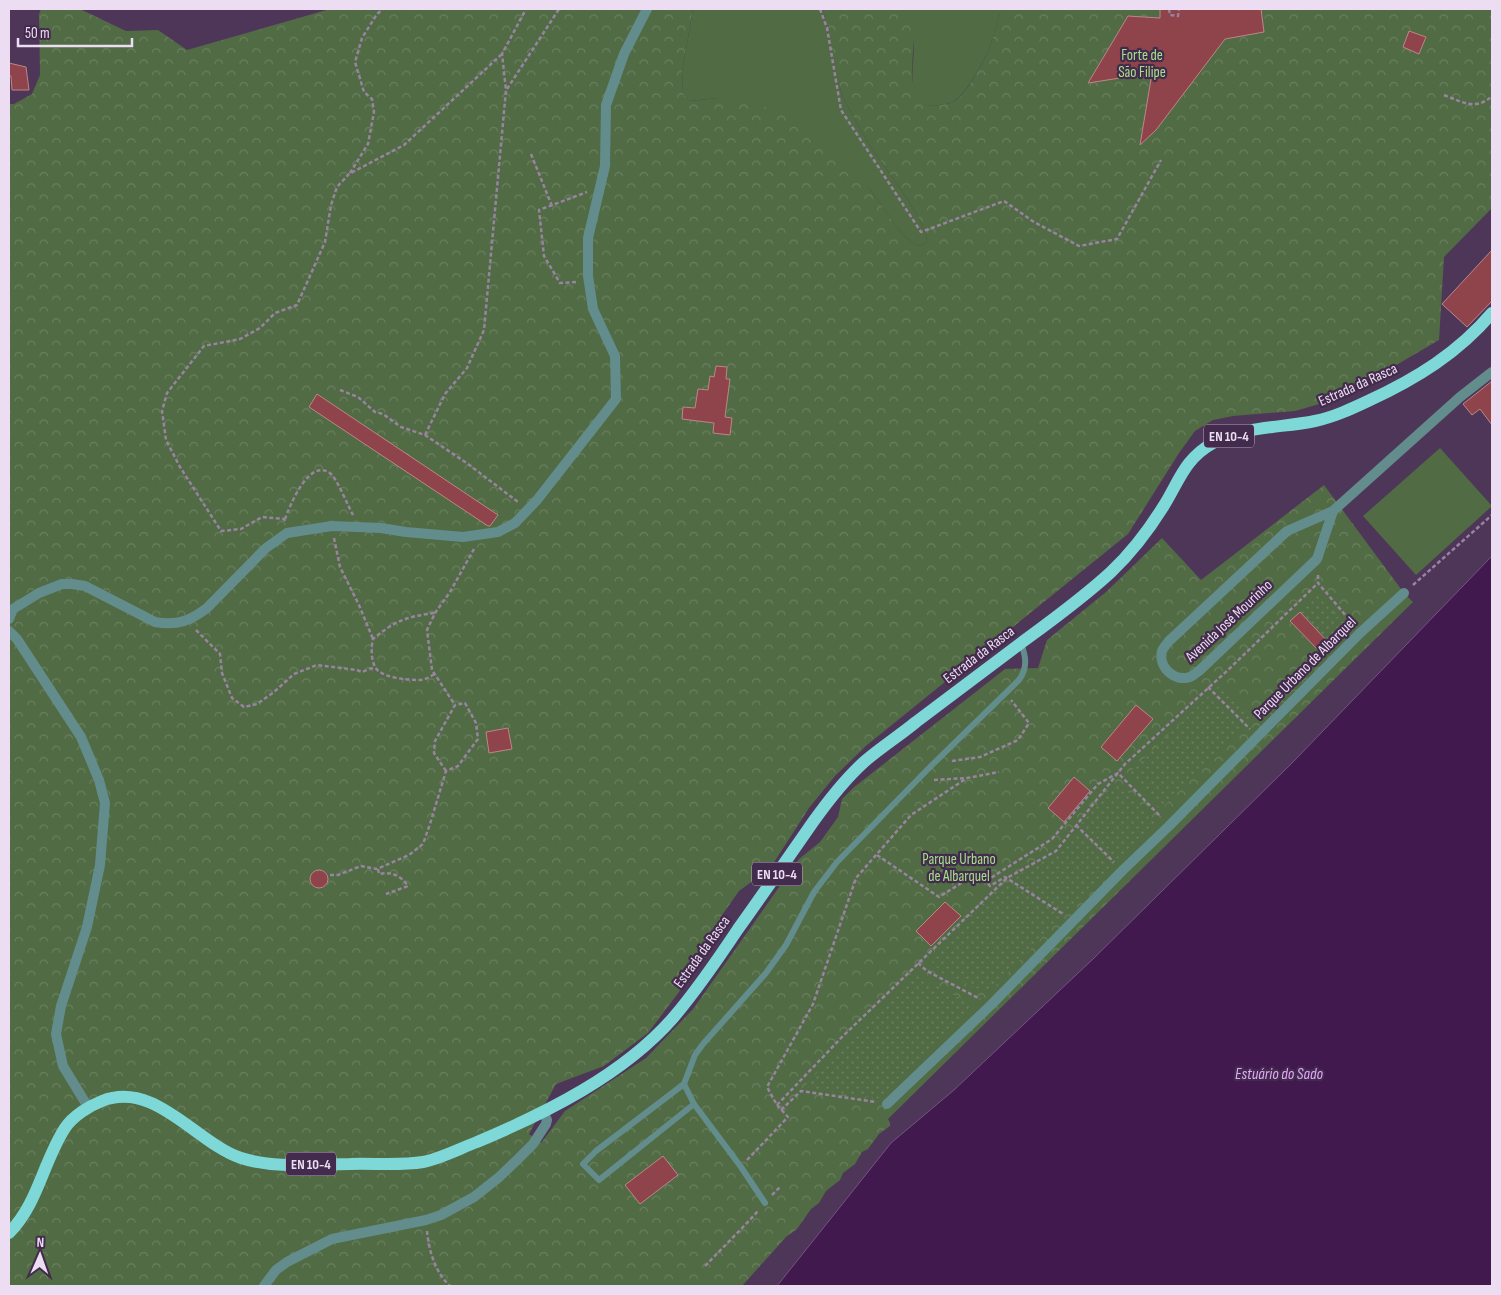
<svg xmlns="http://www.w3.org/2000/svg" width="1501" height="1295" viewBox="0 0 1501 1295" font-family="'Sofia Sans Condensed',sans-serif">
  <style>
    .grass { fill: #516b44 }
    .forest { fill: url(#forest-crowns) }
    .garden { fill: url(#garden-dots) }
    .water { fill: #41194f; stroke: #745480 }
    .building { fill: #8f444b; stroke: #bb8789 }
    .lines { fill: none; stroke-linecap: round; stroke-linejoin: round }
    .path { stroke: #9884a0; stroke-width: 2.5; stroke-dasharray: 4 2.5; stroke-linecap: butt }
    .lane { stroke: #638d8d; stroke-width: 6 }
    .street { stroke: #638d8d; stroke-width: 10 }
    .primary { stroke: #7ed8d8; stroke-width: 12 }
    .labels { text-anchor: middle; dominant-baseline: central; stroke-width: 4.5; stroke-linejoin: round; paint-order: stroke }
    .shield { fill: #432b4d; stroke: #b9a8c0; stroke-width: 1 }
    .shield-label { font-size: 14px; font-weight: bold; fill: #ecddf2 }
    .park-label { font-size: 15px; fill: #a5e088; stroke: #432b4d }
    .street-label { font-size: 15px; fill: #ecddf2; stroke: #432b4d }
    .water-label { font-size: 16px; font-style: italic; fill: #e5a9fe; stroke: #432b4d }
  </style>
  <defs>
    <pattern id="forest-crowns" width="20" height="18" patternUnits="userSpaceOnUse" patternTransform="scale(1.25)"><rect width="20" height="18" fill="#516b44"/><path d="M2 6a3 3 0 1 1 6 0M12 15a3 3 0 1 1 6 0" fill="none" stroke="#6a805f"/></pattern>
    <pattern id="garden-dots" width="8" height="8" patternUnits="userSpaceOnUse" patternTransform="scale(1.25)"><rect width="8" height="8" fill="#516b44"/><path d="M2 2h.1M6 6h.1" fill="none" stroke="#6a805f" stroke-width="1.8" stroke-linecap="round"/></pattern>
  </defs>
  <rect width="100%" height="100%" fill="#4e3658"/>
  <g class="grass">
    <path d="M 693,9 L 823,9 C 829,37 833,76 845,101 C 853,117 862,132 871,147 C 885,169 926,218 927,242 L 920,246 L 914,244 L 903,235 L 868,187 L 717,98 L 689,101 L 683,94 L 682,72 Z"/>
    <path d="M 901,9 L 1000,9 L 1000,14 C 996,24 994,36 990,47 C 984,61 965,97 951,103 C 948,104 943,104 940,105 C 900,112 917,63 913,40 C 912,29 909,17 901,9 Z"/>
    <path d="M 1440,448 L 1492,506 L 1416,575 L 1363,516 Z"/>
  </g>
  <path class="forest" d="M 41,9 L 80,9 L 126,31 L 158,30 L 187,50 L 330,9 L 693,9 L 682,72 L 683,94 L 690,101 L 717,98 L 758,104 L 784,114 L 824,141 L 838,152 L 868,187 L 903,235 L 914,244 L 920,246 L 927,242 C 926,218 885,169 871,147 C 862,132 853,117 845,101 C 833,76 829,36 823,9 L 901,9 C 907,14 911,21 912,28 C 918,52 898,112 940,105 C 943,104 948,104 951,103 C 965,98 984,61 990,47 C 994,36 996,24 1000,14 L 1000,9 L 1492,9 L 1492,208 L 1444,257 L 1439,340 L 1357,388 L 1326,402 L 1295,411 L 1233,416 L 1213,420 L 1195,431 L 1179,453 L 1128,534 L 867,745 L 835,776 L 809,808 L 771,867 L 766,865 L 758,877 L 739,891 L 720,918 L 719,939 L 648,1033 L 604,1066 L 556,1084 L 529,1134 L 541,1143 L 565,1111 L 646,1058 L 693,1009 L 799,859 L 820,842 L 838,817 L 842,799 L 853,788 L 1005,669 L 1038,668 L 1047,640 L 1106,592 L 1162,538 L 1201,580 L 1324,485 L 1404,593 L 1413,602 L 888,1119 L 890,1123 L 890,1126 L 879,1134 L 868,1149 L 862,1152 L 855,1164 L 843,1173 L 840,1180 L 826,1191 L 819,1203 L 811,1209 L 797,1229 L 786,1237 L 742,1286 L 9,1286 L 9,104 L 14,104 L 32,94 L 40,75 L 39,14 Z"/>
  <g class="garden">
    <path d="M 1316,594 L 1347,627 L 1319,653 L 1288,620 Z"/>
    <path d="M 1221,684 L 1253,717 L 1160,810 L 1129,773 Z"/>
    <path d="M 1117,781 L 1156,821 L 988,993 L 942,973 L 928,958 L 1009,882 L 1058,852 Z"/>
    <path d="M 914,974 L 975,1006 L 883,1099 L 810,1089 L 806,1084 Z"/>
  </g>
  <path class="water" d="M 1492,556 L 1492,1286 L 777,1286 L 891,1143 L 954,1090 L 1093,959 L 1292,763 Z"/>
  <g class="building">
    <path d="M 1160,9 L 1261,9 L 1264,32 L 1225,39 L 1156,130 L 1140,145 L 1152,73 L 1088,83 L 1128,16 L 1160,18 Z"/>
    <path d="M 1409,31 L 1426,37 L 1419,54 L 1403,47 Z"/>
    <path d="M 9,63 L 26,67 L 29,90 L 12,90 L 11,76 L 9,76 Z"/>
    <path d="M 1492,250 L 1492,301 L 1467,327 L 1442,304 Z"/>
    <path d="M 716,366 L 727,367 L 726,379 L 730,379 L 725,417 L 732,418 L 730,435 L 713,433 L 714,423 L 682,419 L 683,407 L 695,408 L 698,389 L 708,390 L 710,376 L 714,377 Z"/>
    <path d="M 1492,381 L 1492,425 L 1480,409 L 1472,415 L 1463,404 Z"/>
    <path d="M 317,394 L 498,515 L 490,526 L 488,526 L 309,407 Z"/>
    <path d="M 1300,612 L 1328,642 L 1319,651 L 1290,621 Z"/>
    <path d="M 1136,705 L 1153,719 L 1117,761 L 1101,747 Z"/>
    <path d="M 508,728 L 512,749 L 489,753 L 486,732 Z"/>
    <path d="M 1074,777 L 1090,791 L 1064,822 L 1048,808 Z"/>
    <circle cx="319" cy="879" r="9"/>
    <path d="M 945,902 L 961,916 L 931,946 L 916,931 Z"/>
    <path d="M 663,1156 L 678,1175 L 640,1204 L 625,1185 Z"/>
  </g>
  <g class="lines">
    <g class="path">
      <path d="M 820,9 L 827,28 L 841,110 L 921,232 L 1004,201 L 1034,222 L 1079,246 L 1117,239 L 1161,160"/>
      <path d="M 1169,9 L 1170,15 L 1178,16 L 1179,9"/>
      <path d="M 507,89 L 559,9"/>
      <path d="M 1444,95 C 1462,102 1476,111 1492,96"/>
      <path d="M 531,154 L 552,206"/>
      <path d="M 350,173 L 368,144 L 374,112 L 372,99 L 364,92 L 355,62 L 362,38 L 377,14 L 383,9"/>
      <path d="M 576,282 L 560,283 L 544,256 L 539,210 L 587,192"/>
      <path d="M 340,390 L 358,397 L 375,412 L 383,414 L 401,427 L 425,435 L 468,464 L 518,502"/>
      <path d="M 425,435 L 445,394 L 467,368 L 484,330 L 506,90 L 502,54 L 526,9"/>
      <path d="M 285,519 C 290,505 310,456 331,474 C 338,481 348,506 353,515"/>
      <path d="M 285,521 L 284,519 L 262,517 L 241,529 L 221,531 L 180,467 L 166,440 L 162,411 L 167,393 L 204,346 L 240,339 L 260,328 L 275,313 L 297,305 L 325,242 L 331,205 L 337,187 L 349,174 L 404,145 L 502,54"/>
      <path d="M 334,538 L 340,567 L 359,605 L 373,639"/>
      <path d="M 1318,575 L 1318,583 L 1353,624"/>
      <path d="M 1413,585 L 1492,515"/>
      <path d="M 196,630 L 220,654 L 222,673 L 232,698 L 244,707 L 257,704 L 274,692 L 294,674 L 317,665 L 357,670 L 362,672 L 375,667"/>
      <path d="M 434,674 C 430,677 425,680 419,680 C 408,680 381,678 375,667 C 371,659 371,647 373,639 C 378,635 383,631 389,627 C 403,618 418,615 435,613"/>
      <path d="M 1208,687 L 1250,729"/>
      <path d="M 952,761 L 980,757 L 1018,740 L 1029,723 L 1011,700"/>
      <path d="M 446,771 L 434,753 L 435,741 L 455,705 L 432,670 L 427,630 L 435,613 L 450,592 L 474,549"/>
      <path d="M 934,780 L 967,778 L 999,772"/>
      <path d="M 1076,825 L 1114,862"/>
      <path d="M 877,855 L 939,897 L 979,872 L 990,886 L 1005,877 L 1063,914"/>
      <path d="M 378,869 L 379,874 C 392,871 401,876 408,886 L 386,894"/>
      <path d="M 330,875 L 338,875 L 361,866 L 377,869 L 409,855 L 423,844 L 430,824 L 446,771 L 458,766 L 478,739 L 476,723 L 465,703 L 455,705"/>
      <path d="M 986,881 L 1052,839 L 1098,784 L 1118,773 L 1161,817"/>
      <path d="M 918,963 L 927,971 L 980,999"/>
      <path d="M 777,1105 L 842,1037 L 1007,878 L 1056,851 L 1125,764 L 1228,670 L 1318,583"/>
      <path d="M 781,1110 L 801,1091 L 876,1102"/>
      <path d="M 747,1160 L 788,1117 L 777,1105 L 767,1087 L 813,1004 L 856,878 L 911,815 L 967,778"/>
      <path d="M 772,1195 L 780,1187"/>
      <path d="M 427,1231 C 429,1251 435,1272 450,1286"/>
      <path d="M 705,1266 L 745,1225 L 759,1210"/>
    </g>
    <g class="lane">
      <path d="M 684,1084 L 596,1151 L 583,1164 L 599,1180 L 694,1104"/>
      <path d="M 765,1203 L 741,1167 L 694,1104 L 684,1084 L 695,1055 L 703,1044 L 766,973 L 786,945 L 814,892 L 837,862 L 933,764 L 1019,680 C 1028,667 1026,657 1021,643"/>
    </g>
    <g class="street">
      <path d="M 1333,511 L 1317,559 L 1200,670 C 1197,672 1193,676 1190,677 C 1174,682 1158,667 1162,651 C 1163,648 1167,644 1169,641 L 1287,531 L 1333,511 L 1460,397 L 1492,372"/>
      <path d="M 9,619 L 13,609 L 39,593 L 62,584 L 72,584 L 85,586 L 155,622 C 177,626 190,621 207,608 L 266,548 L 287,533 L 332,526 L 381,528 L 406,532 L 463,537 L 498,532 L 515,523 L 537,500 L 616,399 L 615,356 L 593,309 L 588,276 L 588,238 L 605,166 L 606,105 L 624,54 L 647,9"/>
      <path d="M 9,631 L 17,639 L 81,737 L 99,780 L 105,803 L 100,865 L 87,927 L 61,1006 L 56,1034 L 63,1066 L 88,1107"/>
      <path d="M 887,1104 L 991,1005 L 1123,870 L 1169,826 L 1360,633 L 1404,593"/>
      <path d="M 264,1286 L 276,1270 L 287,1262 L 332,1239 L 426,1220 L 441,1215 L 474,1197 L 498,1178 L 518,1159 L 533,1144 L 546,1124 L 547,1120 L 543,1111"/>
    </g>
    <path class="primary" d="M 9,1233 C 38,1204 43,1162 65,1128 C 73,1116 89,1106 102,1101 C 155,1080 196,1143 241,1158 C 275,1169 315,1164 350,1164 C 373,1163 400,1166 423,1162 C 439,1159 461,1148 477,1142 C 546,1113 623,1075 673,1018 C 697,990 718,959 738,929 C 763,894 788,858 813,822 C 828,801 844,780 864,762 C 880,748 899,736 916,722 C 951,696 986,669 1021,643 C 1051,621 1083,598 1111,572 C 1131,553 1148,531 1163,507 C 1179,482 1184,459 1213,443 C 1244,426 1281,428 1315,421 C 1334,417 1351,409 1368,401 C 1416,379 1458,353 1492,313"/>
  </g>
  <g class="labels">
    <g class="shield">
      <rect x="1204" y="424.5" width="50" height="23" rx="4"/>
      <rect x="752" y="862.5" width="50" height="23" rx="4"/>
      <rect x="286" y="1152.5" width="50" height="23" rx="4"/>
    </g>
    <g class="shield-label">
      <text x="1229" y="436">EN 10-4</text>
      <text x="777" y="874">EN 10-4</text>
      <text x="311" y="1164">EN 10-4</text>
    </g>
    <g class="park-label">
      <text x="1142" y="55">Forte de<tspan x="1142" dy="17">São Filipe</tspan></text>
      <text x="959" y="859">Parque Urbano<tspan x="959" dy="17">de Albarquel</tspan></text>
    </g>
    <g class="street-label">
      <text transform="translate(1358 385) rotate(-24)">Estrada da Rasca</text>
      <text transform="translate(1229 621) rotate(-43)">Avenida José Mourinho</text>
      <text transform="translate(979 655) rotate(-37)">Estrada da Rasca</text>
      <text transform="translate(1305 668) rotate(-45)">Parque Urbano de Albarquel</text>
      <text transform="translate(702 952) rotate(-54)">Estrada da Rasca</text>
    </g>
    <g class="water-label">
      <text x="1279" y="1074">Estuário do Sado</text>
    </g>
  </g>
  <rect width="1501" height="1295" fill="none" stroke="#ecddf2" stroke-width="20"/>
  <g transform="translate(40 1255) rotate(2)" stroke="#432b4d" stroke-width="4" paint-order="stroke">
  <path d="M0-4L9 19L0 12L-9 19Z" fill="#ecddf2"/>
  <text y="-8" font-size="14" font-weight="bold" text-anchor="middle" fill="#ecddf2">N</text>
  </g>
  <path d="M18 38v8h114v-8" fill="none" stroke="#ecddf2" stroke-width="2.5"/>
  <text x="25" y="38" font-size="15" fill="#ecddf2" stroke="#432b4d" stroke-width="4" paint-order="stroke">50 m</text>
</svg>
